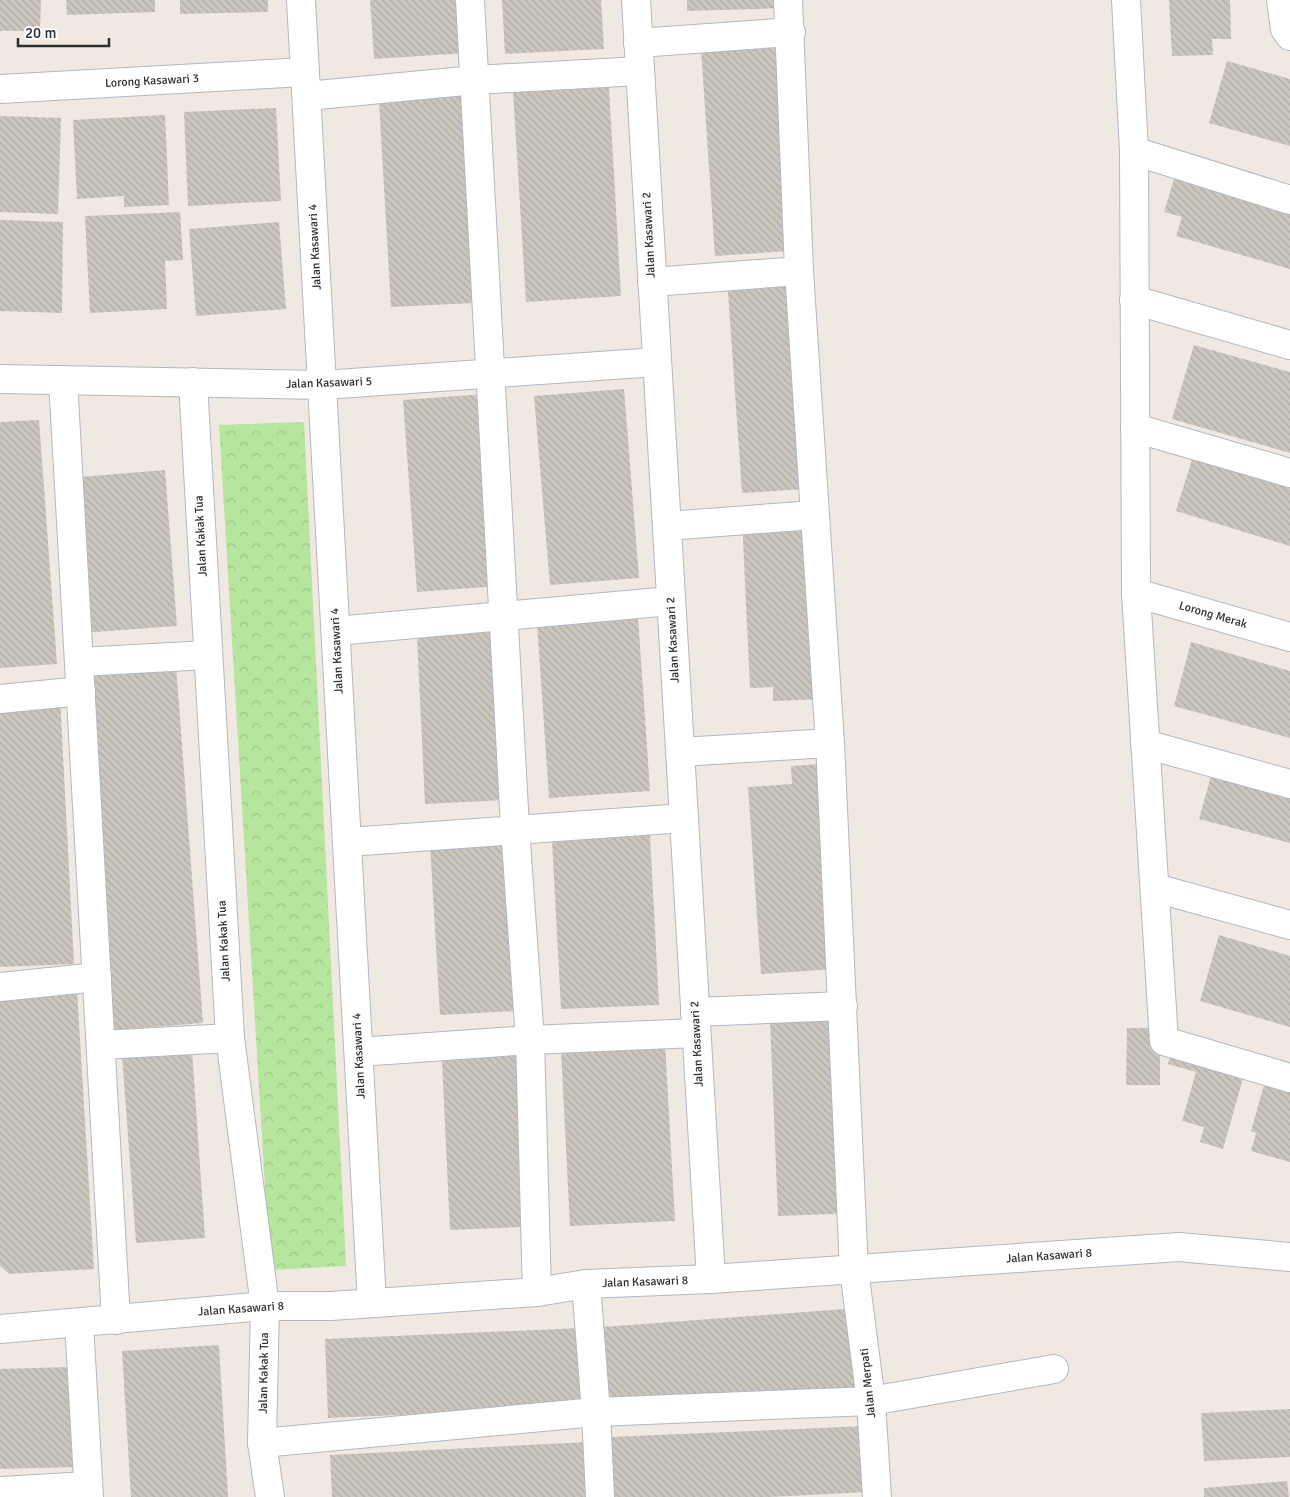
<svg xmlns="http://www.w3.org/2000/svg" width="1290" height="1497" viewBox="0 0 1290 1497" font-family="Signika,sans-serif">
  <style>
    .forest { fill: url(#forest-crowns) }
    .building { fill: url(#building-back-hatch) }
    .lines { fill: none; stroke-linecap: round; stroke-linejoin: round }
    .minor-casing { stroke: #b4b7c1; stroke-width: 30 }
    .minor { stroke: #fff; stroke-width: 28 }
    .labels { text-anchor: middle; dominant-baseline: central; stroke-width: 4; stroke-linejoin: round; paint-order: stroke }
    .street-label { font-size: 12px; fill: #2e2e2e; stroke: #fff }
  </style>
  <defs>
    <pattern id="forest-crowns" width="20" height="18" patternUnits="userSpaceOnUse" patternTransform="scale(1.25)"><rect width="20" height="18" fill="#b6e59e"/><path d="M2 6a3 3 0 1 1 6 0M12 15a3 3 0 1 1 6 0" fill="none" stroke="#9dc588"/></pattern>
    <pattern id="building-back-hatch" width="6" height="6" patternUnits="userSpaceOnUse" patternTransform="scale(1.25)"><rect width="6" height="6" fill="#cbc7bf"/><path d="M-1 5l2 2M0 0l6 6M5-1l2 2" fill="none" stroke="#afaba4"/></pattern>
  </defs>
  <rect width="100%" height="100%" fill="#efe9e1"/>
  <path class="forest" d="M 304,422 L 346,1266 L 270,1270 L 219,425 Z"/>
  <g class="building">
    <path d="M 0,0 L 41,0 L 40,31 L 0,31 Z"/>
    <path d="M 66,0 L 155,0 L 155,12 L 67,15 Z"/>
    <path d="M 180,0 L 268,0 L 268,12 L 180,14 Z"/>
    <path d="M 370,0 L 477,0 L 481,52 L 374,59 Z"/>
    <path d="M 502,0 L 601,0 L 604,49 L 505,54 Z"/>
    <path d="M 687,0 L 785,0 L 785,8 L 687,11 Z"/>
    <path d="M 1169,0 L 1230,0 L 1231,39 L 1212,39 L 1213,55 L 1172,56 Z"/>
    <path d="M 790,29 L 805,250 L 715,256 L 700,34 Z"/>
    <path d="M 1227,61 L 1290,79 L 1290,146 L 1209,123 Z"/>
    <path d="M 608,70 L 621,296 L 526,302 L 512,75 Z"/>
    <path d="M 482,79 L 494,302 L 391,307 L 378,85 Z"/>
    <path d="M 276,108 L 281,201 L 188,206 L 184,112 Z"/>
    <path d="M 165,115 L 169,205 L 124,207 L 124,196 L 77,199 L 73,120 Z"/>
    <path d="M 0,116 L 61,118 L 58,214 L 0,212 Z"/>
    <path d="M 1176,173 L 1290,206 L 1290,269 L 1176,236 L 1182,217 L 1164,212 Z"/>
    <path d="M 180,212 L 183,260 L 165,261 L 167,309 L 90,313 L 85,216 Z"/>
    <path d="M 0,220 L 63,222 L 62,313 L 0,311 Z"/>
    <path d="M 279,222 L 286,309 L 196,316 L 189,229 Z"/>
    <path d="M 807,273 L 822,488 L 742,493 L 727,278 Z"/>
    <path d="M 1194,345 L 1290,372 L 1290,453 L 1172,419 Z"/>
    <path d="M 624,389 L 639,578 L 550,585 L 534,396 Z"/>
    <path d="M 498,393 L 512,585 L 417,592 L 403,400 Z"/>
    <path d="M 39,420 L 57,664 L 0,668 L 0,422 Z"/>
    <path d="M 1194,453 L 1290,483 L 1290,546 L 1176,511 Z"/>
    <path d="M 165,470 L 177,626 L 81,633 L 68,478 Z"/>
    <path d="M 819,515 L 827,699 L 773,701 L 773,687 L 750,688 L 742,518 Z"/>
    <path d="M 637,602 L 650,791 L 549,798 L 536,608 Z"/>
    <path d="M 515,611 L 523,799 L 425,804 L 416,615 Z"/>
    <path d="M 1191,642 L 1290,671 L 1290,738 L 1174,706 Z"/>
    <path d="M 175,652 L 203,1023 L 114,1030 L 86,658 Z"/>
    <path d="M 60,697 L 74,964 L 0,967 L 0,700 Z"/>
    <path d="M 1216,758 L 1290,778 L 1290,843 L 1199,819 Z"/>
    <path d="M 835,763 L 849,968 L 761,974 L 748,787 L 792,784 L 791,766 Z"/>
    <path d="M 649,816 L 659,1005 L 561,1009 L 551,821 Z"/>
    <path d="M 523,822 L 534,1010 L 440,1015 L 429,827 Z"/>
    <path d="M 1219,935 L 1290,956 L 1290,1027 L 1200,1001 Z"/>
    <path d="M 77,990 L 94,1269 L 9,1274 L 0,1266 L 0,994 Z"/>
    <path d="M 850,994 L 859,1213 L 778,1216 L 769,997 Z"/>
    <path d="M 664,1025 L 675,1221 L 570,1226 L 560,1030 Z"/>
    <path d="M 1127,1028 L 1168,1028 L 1160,1048 L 1160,1085 L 1126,1085 Z"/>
    <path d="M 1177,1031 L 1247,1064 L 1223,1149 L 1200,1142 L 1204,1127 L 1182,1121 L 1196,1072 L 1168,1064 Z"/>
    <path d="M 537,1036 L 546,1226 L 450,1230 L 441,1040 Z"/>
    <path d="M 192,1051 L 205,1238 L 136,1243 L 122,1056 Z"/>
    <path d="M 1268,1071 L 1290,1078 L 1290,1162 L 1251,1151 L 1256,1133 L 1251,1131 Z"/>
    <path d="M 858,1308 L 864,1388 L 609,1406 L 603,1327 Z"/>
    <path d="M 582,1328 L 586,1407 L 328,1418 L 325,1339 Z"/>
    <path d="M 219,1345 L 228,1497 L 131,1497 L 122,1351 Z"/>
    <path d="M 71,1367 L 75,1467 L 0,1469 L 0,1369 Z"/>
    <path d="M 1290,1409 L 1290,1457 L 1204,1461 L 1201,1413 Z"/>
    <path d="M 866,1426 L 870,1492 L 769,1497 L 613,1497 L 610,1437 Z"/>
    <path d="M 588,1442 L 591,1497 L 332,1497 L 330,1455 Z"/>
    <path d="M 1287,1481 L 1289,1497 L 1204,1497 L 1204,1488 Z"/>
  </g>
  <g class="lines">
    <defs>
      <g id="minor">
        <path d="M 301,0 L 372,1303"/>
        <path d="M 470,0 L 515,828 L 530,1040 L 537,1292"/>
        <path d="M 636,0 L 711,1279"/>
        <path d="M 788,0 L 799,271 L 830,743 L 854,1270 L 871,1401 L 877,1497"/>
        <path d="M 1126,0 L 1134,151 L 1136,593 L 1164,1041 L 1290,1078"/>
        <path d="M 1281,0 L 1285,29 L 1290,36"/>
        <path d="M 638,43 L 791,32"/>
        <path d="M 0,89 L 305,72"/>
        <path d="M 307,96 L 475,80 L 640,71"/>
        <path d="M 1134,151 L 1290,200"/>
        <path d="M 652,282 L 799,271"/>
        <path d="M 1134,300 L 1290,345"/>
        <path d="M 0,379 L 323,385 L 657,362"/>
        <path d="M 63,380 L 116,1320"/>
        <path d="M 193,382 L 230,1038 L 265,1306 L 262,1443 L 270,1497"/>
        <path d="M 1135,428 L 1290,473"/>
        <path d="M 667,526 L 814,515"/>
        <path d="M 1136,593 L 1290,637"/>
        <path d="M 336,631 L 671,601"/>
        <path d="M 79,662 L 208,655"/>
        <path d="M 0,699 L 81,691"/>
        <path d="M 1145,744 L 1290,784"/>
        <path d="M 680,752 L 830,743"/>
        <path d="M 348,842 L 684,818"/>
        <path d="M 1155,888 L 1290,925"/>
        <path d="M 0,987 L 97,977"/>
        <path d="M 695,1012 L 843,1006"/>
        <path d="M 101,1045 L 230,1038"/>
        <path d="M 359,1052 L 530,1040 L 696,1033"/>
        <path d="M 586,1284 L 596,1412 L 600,1497"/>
        <path d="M 79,1323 L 89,1497"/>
        <path d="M 0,1329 L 265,1306 L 331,1306 L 537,1292 L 586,1284 L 711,1279 L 1179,1247 L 1290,1257"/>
        <path d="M 262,1443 L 596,1412 L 871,1401 L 1054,1369"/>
        <path d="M 0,1491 L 88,1486"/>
      </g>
    </defs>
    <use href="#minor" class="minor-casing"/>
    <use href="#minor" class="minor"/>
  </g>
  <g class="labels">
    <g class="street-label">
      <text transform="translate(152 81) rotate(-3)">Lorong Kasawari 3</text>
      <text transform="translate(649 235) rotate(-93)">Jalan Kasawari 2</text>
      <text transform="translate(315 247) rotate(-93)">Jalan Kasawari 4</text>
      <text transform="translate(329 383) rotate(-2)">Jalan Kasawari 5</text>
      <text transform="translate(201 536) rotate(-93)">Jalan Kakak Tua</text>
      <text transform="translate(1213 615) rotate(16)">Lorong Merak</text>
      <text transform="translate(673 640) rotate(-93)">Jalan Kasawari 2</text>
      <text transform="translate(337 651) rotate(-93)">Jalan Kasawari 4</text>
      <text transform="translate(224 941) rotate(-93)">Jalan Kakak Tua</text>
      <text transform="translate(697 1044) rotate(-93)">Jalan Kasawari 2</text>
      <text transform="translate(359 1056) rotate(-93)">Jalan Kasawari 4</text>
      <text transform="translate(1049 1256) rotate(-4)">Jalan Kasawari 8</text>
      <text transform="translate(645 1282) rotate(-2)">Jalan Kasawari 8</text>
      <text transform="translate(241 1309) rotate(-4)">Jalan Kasawari 8</text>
      <text transform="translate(264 1373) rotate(-89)">Jalan Kakak Tua</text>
      <text transform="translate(868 1383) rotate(-96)">Jalan Merpati</text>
    </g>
  </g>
  <path d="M18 38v8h91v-8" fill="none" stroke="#2e2e2e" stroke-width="2.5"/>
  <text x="25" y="38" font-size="15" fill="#2e2e2e" stroke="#ffffff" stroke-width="4" paint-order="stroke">20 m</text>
</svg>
